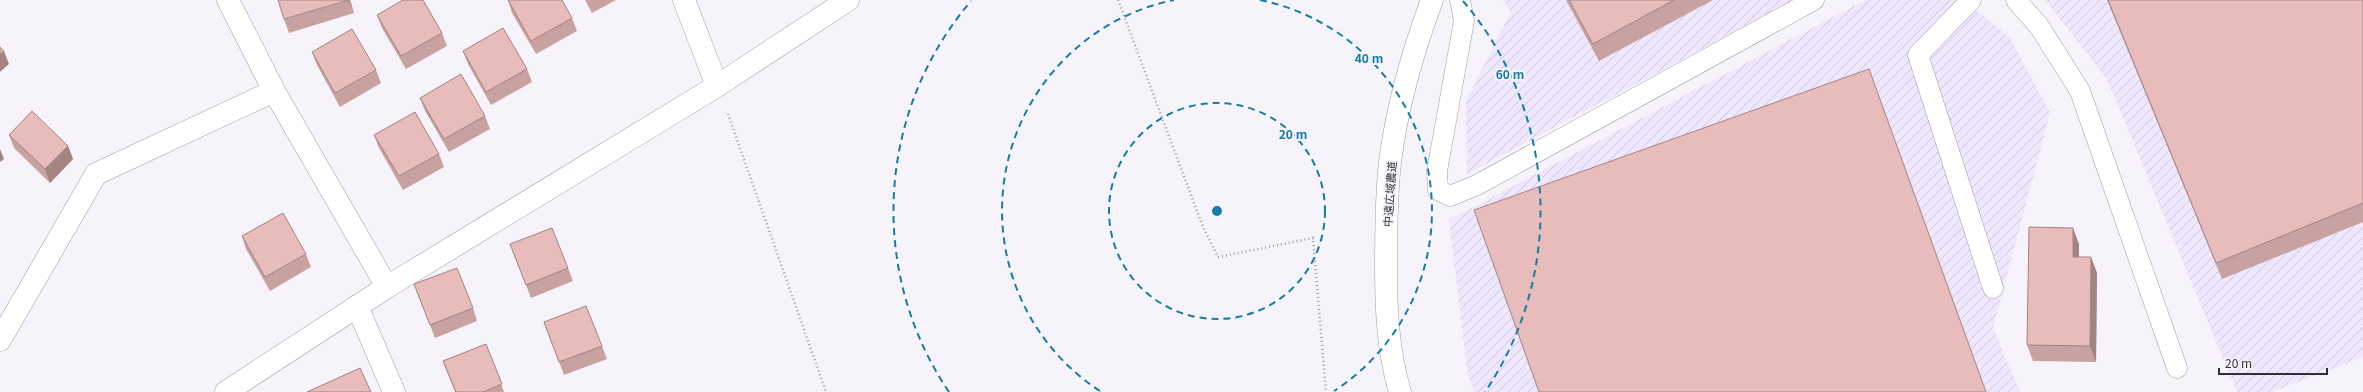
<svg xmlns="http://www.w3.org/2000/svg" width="2363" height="392" viewBox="0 0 2363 392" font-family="Georgia,'Noto Sans JP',serif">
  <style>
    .industrial { fill: url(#industrial-furrows) }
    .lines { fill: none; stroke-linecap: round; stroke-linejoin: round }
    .service-casing { stroke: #9f9ca3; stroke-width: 21 }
    .minor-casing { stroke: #9f9ca3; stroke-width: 23 }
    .tertiary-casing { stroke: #9f9ca3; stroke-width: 23 }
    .path { stroke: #9e9ca1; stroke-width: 2.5; stroke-dasharray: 1 3; stroke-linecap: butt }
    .service { stroke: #fff; stroke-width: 20 }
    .minor { stroke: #fff; stroke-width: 22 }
    .tertiary { stroke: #fff; stroke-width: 22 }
    .wall { fill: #c8a2a0 }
    .shaded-wall { fill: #a28482 }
    .building { fill: #e8bcba; stroke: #a28482 }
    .ring { fill: none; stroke: #147ea7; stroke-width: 2; stroke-dasharray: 7 5 }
    .labels { text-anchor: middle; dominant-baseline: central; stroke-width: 4; stroke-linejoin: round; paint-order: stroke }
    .street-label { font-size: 11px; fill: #302f32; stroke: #f7f3fb }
    .centre { fill: #147ea7; stroke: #f7f3fb; stroke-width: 2 }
    .ring-label { font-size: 12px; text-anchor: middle; font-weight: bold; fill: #147ea7; stroke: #f7f3fb; stroke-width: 4; stroke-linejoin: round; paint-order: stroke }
  </style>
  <defs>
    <pattern id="industrial-furrows" width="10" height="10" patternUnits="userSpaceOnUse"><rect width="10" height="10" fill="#eee7fd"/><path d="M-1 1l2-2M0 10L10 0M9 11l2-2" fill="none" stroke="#ccc6d9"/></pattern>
  </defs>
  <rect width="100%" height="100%" fill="#f7f3fb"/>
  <g class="industrial">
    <path d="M 1503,0 L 1793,0 L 1467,174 L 1466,101 L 1511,11 Z"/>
    <path d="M 1865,0 L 1962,0 L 2009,36 L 2050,113 L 1993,328 L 2020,392 L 1475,392 L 1468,376 L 1449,220 Z"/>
    <path d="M 2045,0 L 2363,0 L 2363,357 L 2272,392 L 2237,392 L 2107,79 Z"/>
  </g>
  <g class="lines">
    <defs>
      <g id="service">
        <path d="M 1460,0 L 1464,21 L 1437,171 L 1438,190 L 1450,196 L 1477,185 L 1814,0"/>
        <path d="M 1971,0 L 1918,55 L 1993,288"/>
        <path d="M 2016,0 L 2039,26 L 2080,91 L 2177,368"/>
      </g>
      <g id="minor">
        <path d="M 228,0 L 274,91 L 387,287"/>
        <path d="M 684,0 L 717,86"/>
        <path d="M 357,306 L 394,392"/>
        <path d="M 0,340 L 96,174 L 274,91"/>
      </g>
      <g id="tertiary">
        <path d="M 226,392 L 387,287 L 717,86 L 848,0"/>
        <path d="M 1400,392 C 1388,352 1386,309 1386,268 C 1386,233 1386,197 1390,162 C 1397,107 1413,51 1432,0"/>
      </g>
    </defs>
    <use href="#service" class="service-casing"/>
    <use href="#minor" class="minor-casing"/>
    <use href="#tertiary" class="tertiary-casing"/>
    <g class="path">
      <path d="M 1118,0 L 1203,227 L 1218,257 L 1313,238 L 1326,392"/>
      <path d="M 728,114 L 826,392"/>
    </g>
    <use href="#service" class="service"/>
    <use href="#minor" class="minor"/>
    <use href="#tertiary" class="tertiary"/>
  </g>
  <g class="wall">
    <path d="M 350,0 L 354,13 L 289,33 L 284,19 Z"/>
    <path d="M 508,0 L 572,18 L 577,31 L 536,54 L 512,13 Z"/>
    <path d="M 585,0 L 616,0 L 592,13 Z"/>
    <path d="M 1566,0 L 1713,0 L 1599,61 Z"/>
    <path d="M 2107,0 L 2363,0 L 2363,222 L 2222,279 Z"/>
    <path d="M 377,15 L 442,33 L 447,46 L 406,69 L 382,28 Z"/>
    <path d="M 463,51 L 527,69 L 532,82 L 491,105 L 468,64 Z"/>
    <path d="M 312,52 L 376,70 L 381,83 L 340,107 L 317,65 Z"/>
    <path d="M 420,98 L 485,116 L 490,129 L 449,152 L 425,111 Z"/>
    <path d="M 9,135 L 68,146 L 73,159 L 50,183 L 14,148 Z"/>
    <path d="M 374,135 L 439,154 L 444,167 L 403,190 L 379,148 Z"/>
    <path d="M 242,236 L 306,254 L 311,267 L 270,291 L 246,249 Z"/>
    <path d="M 510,244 L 568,268 L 573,281 L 531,298 Z"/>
    <path d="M 2079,244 L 2079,257 L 2091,257 L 2097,273 L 2096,362 L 2033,361 L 2027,345 Z"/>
    <path d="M 414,284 L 473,308 L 477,321 L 435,338 Z"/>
    <path d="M 544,322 L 602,346 L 607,359 L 564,375 Z"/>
    <path d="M 486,344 L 504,392 L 455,392 L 443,361 Z"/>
  </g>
  <g class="shaded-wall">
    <path d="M 349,0 L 350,0 L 354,13 Z"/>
    <path d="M 4,51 L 9,64 L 0,72 L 0,54 Z"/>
    <path d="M 68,146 L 73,159 L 50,183 L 45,169 Z"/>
    <path d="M 0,149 L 4,159 L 0,162 Z"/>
    <path d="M 2073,228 L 2079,244 L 2079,273 L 2073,257 Z"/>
    <path d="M 2091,257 L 2097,273 L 2096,362 L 2090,346 Z"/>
  </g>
  <g class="building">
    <path d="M 278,0 L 349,0 L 284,19 Z"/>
    <path d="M 403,0 L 423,0 L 442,33 L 401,56 L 377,15 Z"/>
    <path d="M 508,0 L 562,0 L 572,18 L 531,41 Z"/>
    <path d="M 1569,0 L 1674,0 L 1593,44 Z"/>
    <path d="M 2108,0 L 2363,0 L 2363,203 L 2216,263 Z"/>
    <path d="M 503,28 L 527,69 L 486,92 L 463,51 Z"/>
    <path d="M 352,29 L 376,70 L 335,93 L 312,52 Z"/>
    <path d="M 0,47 L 4,51 L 0,54 Z"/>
    <path d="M 1869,69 L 1986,392 L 1539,392 L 1474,210 Z"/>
    <path d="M 461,74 L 485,116 L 444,139 L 420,98 Z"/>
    <path d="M 32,111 L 68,146 L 45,169 L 9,135 Z"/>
    <path d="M 415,112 L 439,154 L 399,176 L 374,135 Z"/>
    <path d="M 283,213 L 306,254 L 265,277 L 242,236 Z"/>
    <path d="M 2029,227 L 2073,228 L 2073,257 L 2091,257 L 2090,346 L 2027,345 Z"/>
    <path d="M 552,228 L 568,268 L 526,285 L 510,244 Z"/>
    <path d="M 457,268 L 473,308 L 430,325 L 414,284 Z"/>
    <path d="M 586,306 L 602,346 L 559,362 L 544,322 Z"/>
    <path d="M 486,344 L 502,384 L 483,392 L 456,392 L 443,361 Z"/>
    <path d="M 360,368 L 371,392 L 307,392 Z"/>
  </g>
  <g class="ring">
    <circle cx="1217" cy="211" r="108"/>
    <path d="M1100 391A215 215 0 0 1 1174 0M1260 0A215 215 0 0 1 1334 391"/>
    <path d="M949 392A323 323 0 0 1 971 1M1463 1A323 323 0 0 1 1485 392"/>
  </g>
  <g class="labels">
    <g class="street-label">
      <text transform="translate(1389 194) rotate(-86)">中遠広域農道</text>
    </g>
  </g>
  <circle cx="1217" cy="211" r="6" class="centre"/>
  <g class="ring-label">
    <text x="1369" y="63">40 m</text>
    <text x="1510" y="79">60 m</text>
    <text x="1293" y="139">20 m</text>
  </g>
  <path d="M2219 368v6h108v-6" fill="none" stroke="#302f32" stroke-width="2"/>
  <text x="2225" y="368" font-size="12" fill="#302f32" stroke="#f7f3fb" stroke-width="3" paint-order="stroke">20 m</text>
</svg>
